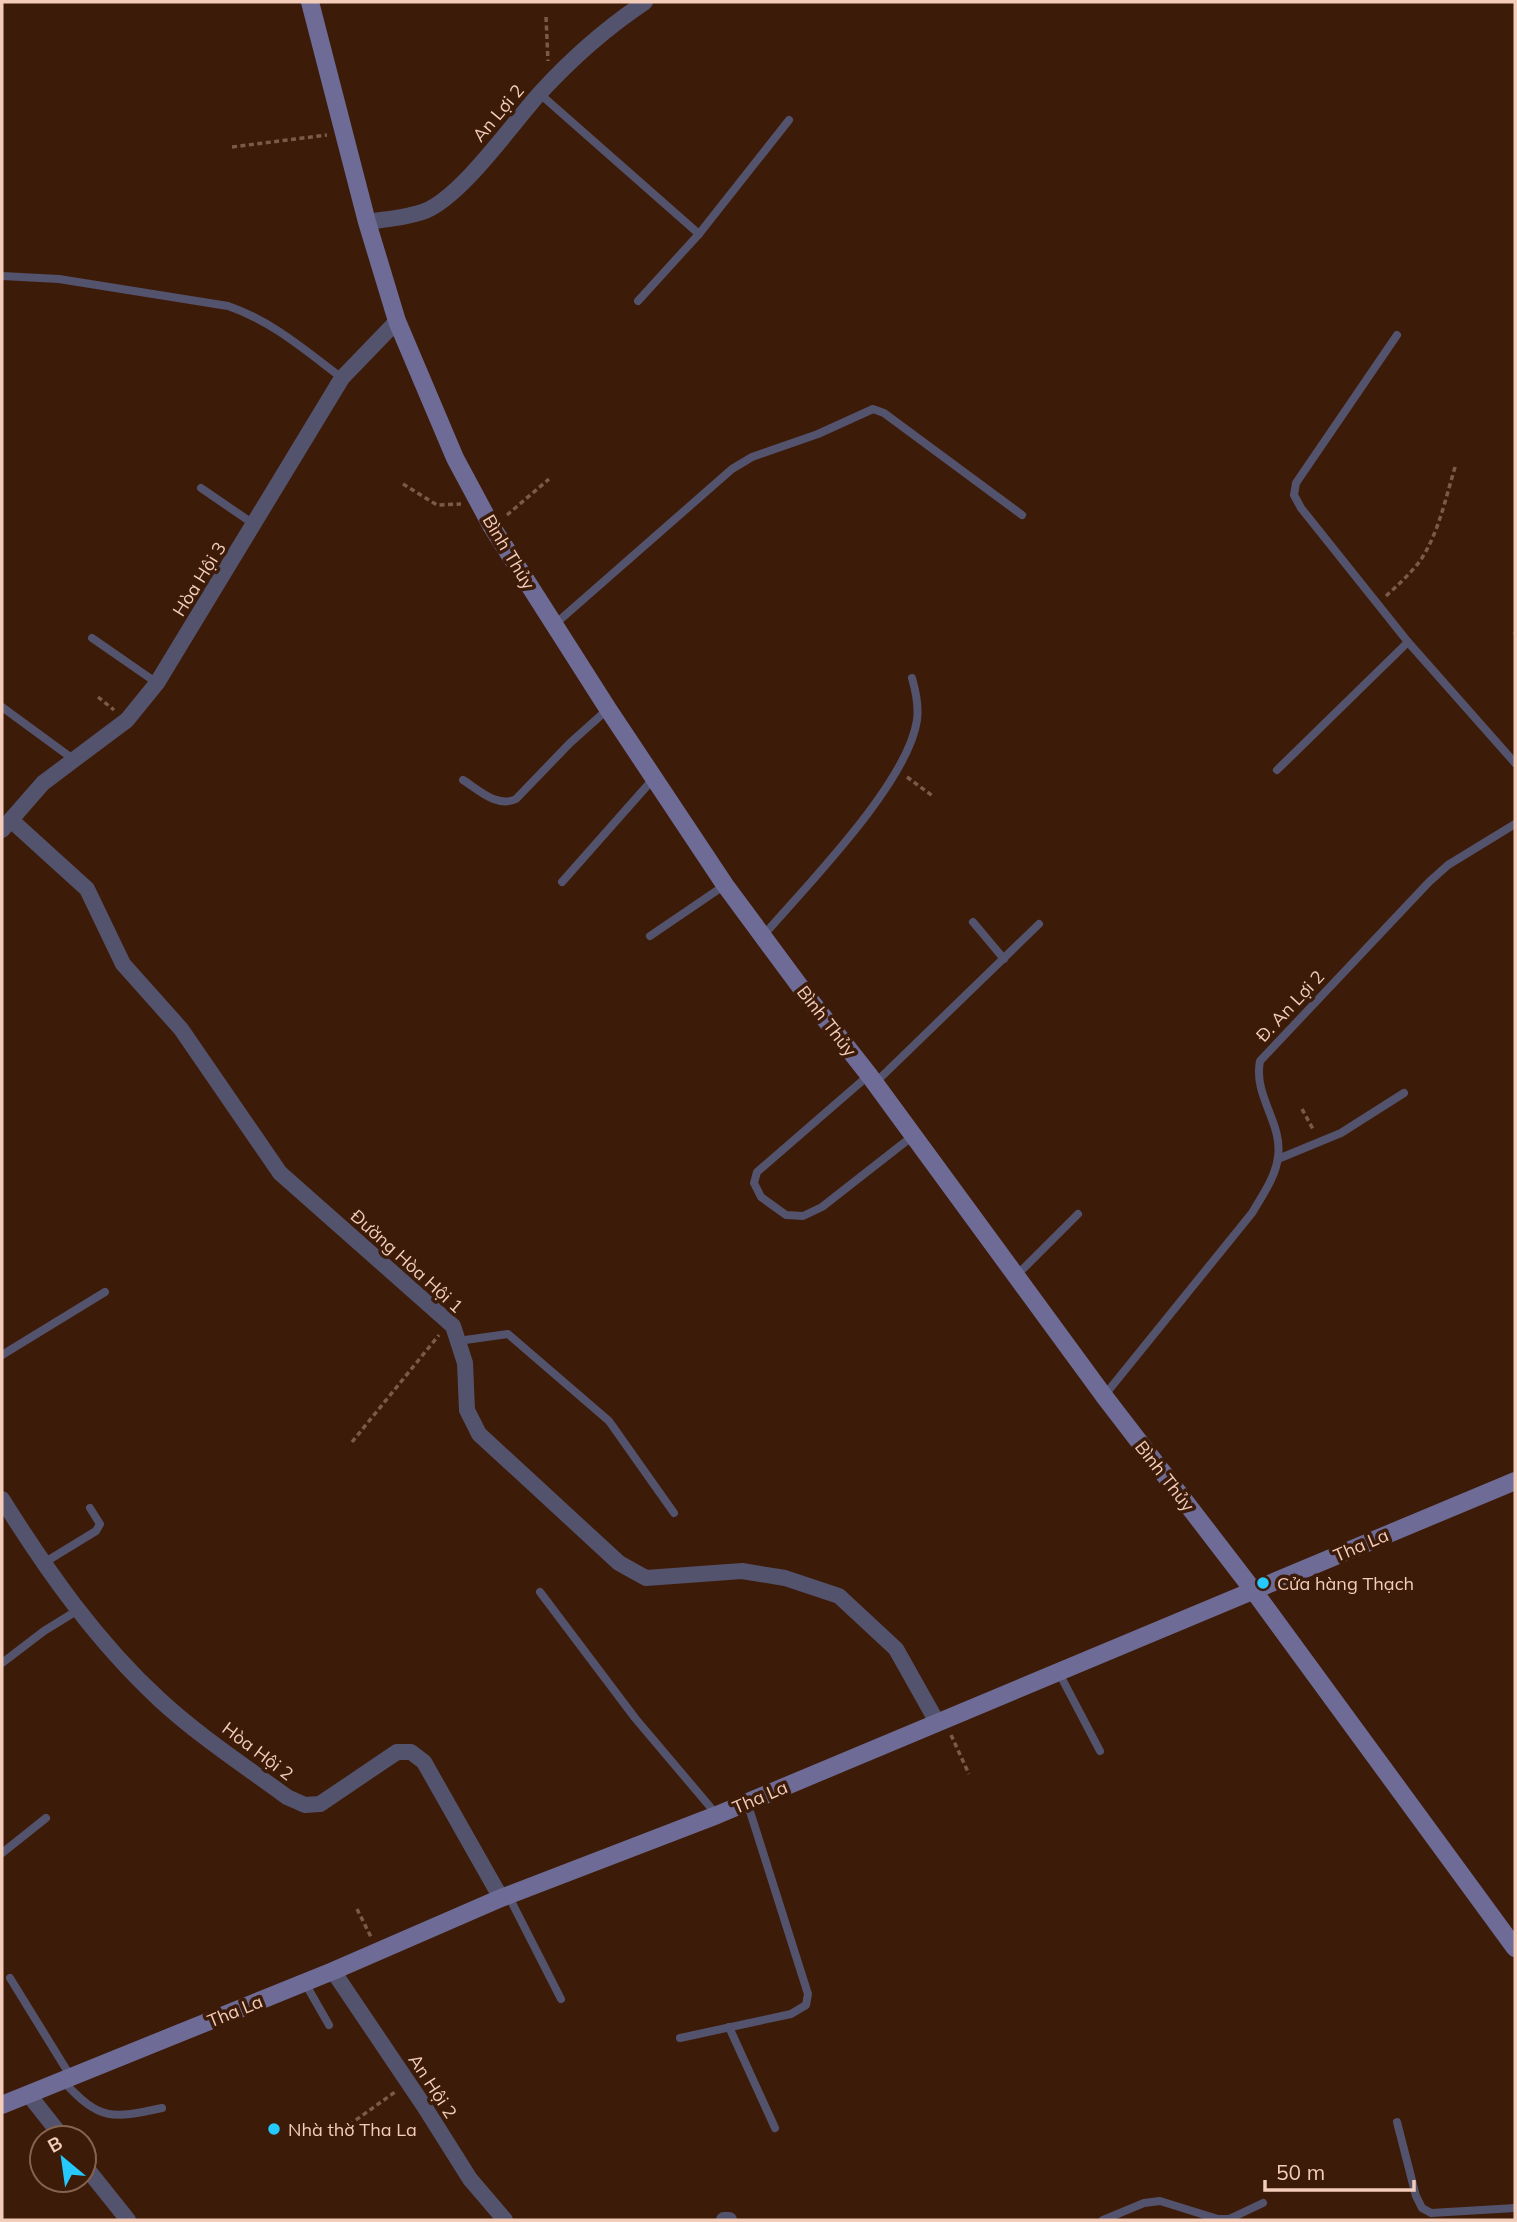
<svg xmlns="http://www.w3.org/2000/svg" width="1517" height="2222" viewBox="0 0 1517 2222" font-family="Mulish,sans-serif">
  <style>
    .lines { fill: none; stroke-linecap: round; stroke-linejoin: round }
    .path { stroke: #7d5a48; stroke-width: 3.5; stroke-dasharray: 5 3.5; stroke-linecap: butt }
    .lane { stroke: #54536d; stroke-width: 8 }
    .street { stroke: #54536d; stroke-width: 16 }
    .secondary { stroke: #6e6c96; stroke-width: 18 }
    .poi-dot { fill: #25c9fe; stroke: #3d1b09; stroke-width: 2.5 }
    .labels { text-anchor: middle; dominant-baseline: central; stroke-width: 7; stroke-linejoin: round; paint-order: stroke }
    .street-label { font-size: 18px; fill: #f3ccba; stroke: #3d1b09 }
    .poi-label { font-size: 18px; fill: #f3ccba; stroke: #3d1b09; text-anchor: start }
  </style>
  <rect width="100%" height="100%" fill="#3d1b09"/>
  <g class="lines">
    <g class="path">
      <path d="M 546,17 L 548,61"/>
      <path d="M 232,147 L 327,135"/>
      <path d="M 403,484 L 437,505 L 461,504"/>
      <path d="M 507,515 L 549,479"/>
      <path d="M 1386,596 C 1398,585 1410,574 1420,561 C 1439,533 1446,496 1456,464"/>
      <path d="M 1514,632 L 1515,633"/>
      <path d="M 98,697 L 114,710"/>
      <path d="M 907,777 L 934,797"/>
      <path d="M 1302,1109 L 1314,1131"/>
      <path d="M 352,1442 L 439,1335"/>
      <path d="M 951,1735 L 969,1774"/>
      <path d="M 357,1909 L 371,1937"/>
      <path d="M 349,2125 L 395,2092"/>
    </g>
    <g class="lane">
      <path d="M 540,94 L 699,234"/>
      <path d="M 2,276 L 59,279 L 228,306 C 272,321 306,351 342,378"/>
      <path d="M 638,301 L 699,234 L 789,120"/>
      <path d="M 1397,335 L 1296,483 L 1294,495 L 1301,508 L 1408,642 L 1515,763"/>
      <path d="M 201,488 L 255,525"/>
      <path d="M 554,625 L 732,469 L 752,457 L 818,434 L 873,409 L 884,413 L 1022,515"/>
      <path d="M 92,638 L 157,683"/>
      <path d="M 2,707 L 73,759"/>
      <path d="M 1277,770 L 1408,642"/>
      <path d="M 463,780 C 479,790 497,808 516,799 L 570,743 L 608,709"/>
      <path d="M 562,882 L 654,778"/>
      <path d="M 973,922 L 1004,959"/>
      <path d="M 650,936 L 725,885"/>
      <path d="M 763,936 C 806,886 908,783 917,720 C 919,705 916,692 912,678"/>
      <path d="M 869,1075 L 757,1172 L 754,1183 L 761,1197 L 786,1215 L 803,1216 L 822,1207 L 914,1135"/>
      <path d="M 875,1083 L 1039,924"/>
      <path d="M 1278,1159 L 1341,1133 L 1404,1093"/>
      <path d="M 1016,1276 L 1078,1214"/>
      <path d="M 458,1341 L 508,1334 L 609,1421 L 674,1513"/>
      <path d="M 2,1355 L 105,1292"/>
      <path d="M 1104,1396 L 1252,1213 C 1262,1196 1276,1176 1278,1157 C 1283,1123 1253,1096 1260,1061 L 1429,882 L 1448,865 L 1515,824"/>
      <path d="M 42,1564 L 96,1531 L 100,1524 L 90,1508"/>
      <path d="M 540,1592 L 635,1718 L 717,1815"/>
      <path d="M 2,1663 L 44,1631 L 78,1610"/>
      <path d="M 1058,1671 L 1100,1751"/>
      <path d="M 2,1853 L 46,1818"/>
      <path d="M 508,1895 L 561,1999"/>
      <path d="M 10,1978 L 71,2077"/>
      <path d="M 305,1983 L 329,2025"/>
      <path d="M 729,2027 L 775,2128"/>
      <path d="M 680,2038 L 791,2014 L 806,2005 L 808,1994 L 747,1802"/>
      <path d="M 63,2081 C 100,2121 111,2119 162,2108"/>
      <path d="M 1397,2122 L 1416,2196 L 1422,2208 L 1431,2213 L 1515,2208"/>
      <path d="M 1103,2220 L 1144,2203 L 1160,2201 L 1218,2219 L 1229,2219 L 1263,2203"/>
    </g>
    <g class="street">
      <path d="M 367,222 C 385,219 407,218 425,211 C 462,196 512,124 540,93 C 572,58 606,28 645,2"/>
      <path d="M 11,820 L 87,889 L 123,964 L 181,1029 L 280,1173 L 453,1326 L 465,1363 L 467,1410 L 479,1434 L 619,1563 L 646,1578 L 742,1571 L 785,1578 L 839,1596 L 896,1649 L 937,1722"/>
      <path d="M 2,830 L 43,783 L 127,720 L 157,683 L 342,378 L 397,321"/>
      <path d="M 2,1499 C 47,1571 97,1642 160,1700 C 199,1736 245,1766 287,1797 L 305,1805 L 320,1804 L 397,1752 L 411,1752 L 424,1762 L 501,1898"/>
      <path d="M 333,1971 L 424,2106 L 470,2179 L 505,2220"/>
      <path d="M 29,2095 L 63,2138"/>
      <path d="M 84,2165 L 128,2220"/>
      <path d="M 724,2220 L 729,2220"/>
    </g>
    <g class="secondary">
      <path d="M 310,2 L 367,222 L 397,321 L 455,458 L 492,527 L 608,709 L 725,885 L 810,1000 L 869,1075 L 1104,1396 L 1253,1590 L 1515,1948"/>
      <path d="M 2,2105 L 333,1971 L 501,1898 L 717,1815 L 1515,1481"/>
    </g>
  </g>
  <g class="poi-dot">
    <circle cx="1263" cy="1583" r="7"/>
    <circle cx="274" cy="2129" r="7"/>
  </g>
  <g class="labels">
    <g class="street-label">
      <text transform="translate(498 113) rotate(-50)">An Lợi 2</text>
      <text transform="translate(509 552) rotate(59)">Bình Thủy</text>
      <text transform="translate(199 579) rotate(-58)">Hòa Hội 3</text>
      <text transform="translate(1290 1006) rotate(-47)">Đ. An Lợi 2</text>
      <text transform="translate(827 1021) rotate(52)">Bình Thủy</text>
      <text transform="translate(407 1261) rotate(42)">Đường Hòa Hội 1</text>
      <text transform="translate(1165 1476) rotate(52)">Bình Thủy</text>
      <text transform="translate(1361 1545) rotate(-23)">Tha La</text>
      <text transform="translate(258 1751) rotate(37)">Hòa Hội 2</text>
      <text transform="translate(760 1797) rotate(-23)">Tha La</text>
      <text transform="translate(235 2011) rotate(-22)">Tha La</text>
      <text transform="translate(433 2086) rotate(57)">An Hội 2</text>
    </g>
    <g class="poi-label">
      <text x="1277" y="1583">Cửa hàng Thạch</text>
      <text x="288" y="2129">Nhà thờ Tha La</text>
    </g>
  </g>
  <rect width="1517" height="2222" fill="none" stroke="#f3ccba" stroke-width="7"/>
  <g transform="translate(63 2159) rotate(331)"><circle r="33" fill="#3d1b09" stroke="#866250" stroke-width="2"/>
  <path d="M0-5L12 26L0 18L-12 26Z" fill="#25c9fe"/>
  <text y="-10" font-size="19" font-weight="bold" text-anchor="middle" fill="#f3ccba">B</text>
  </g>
  <path d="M1265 2180v10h149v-10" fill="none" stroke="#f3ccba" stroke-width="3.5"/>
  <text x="1276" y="2180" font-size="21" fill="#f3ccba" stroke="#3d1b09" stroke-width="5" paint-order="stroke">50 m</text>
</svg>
